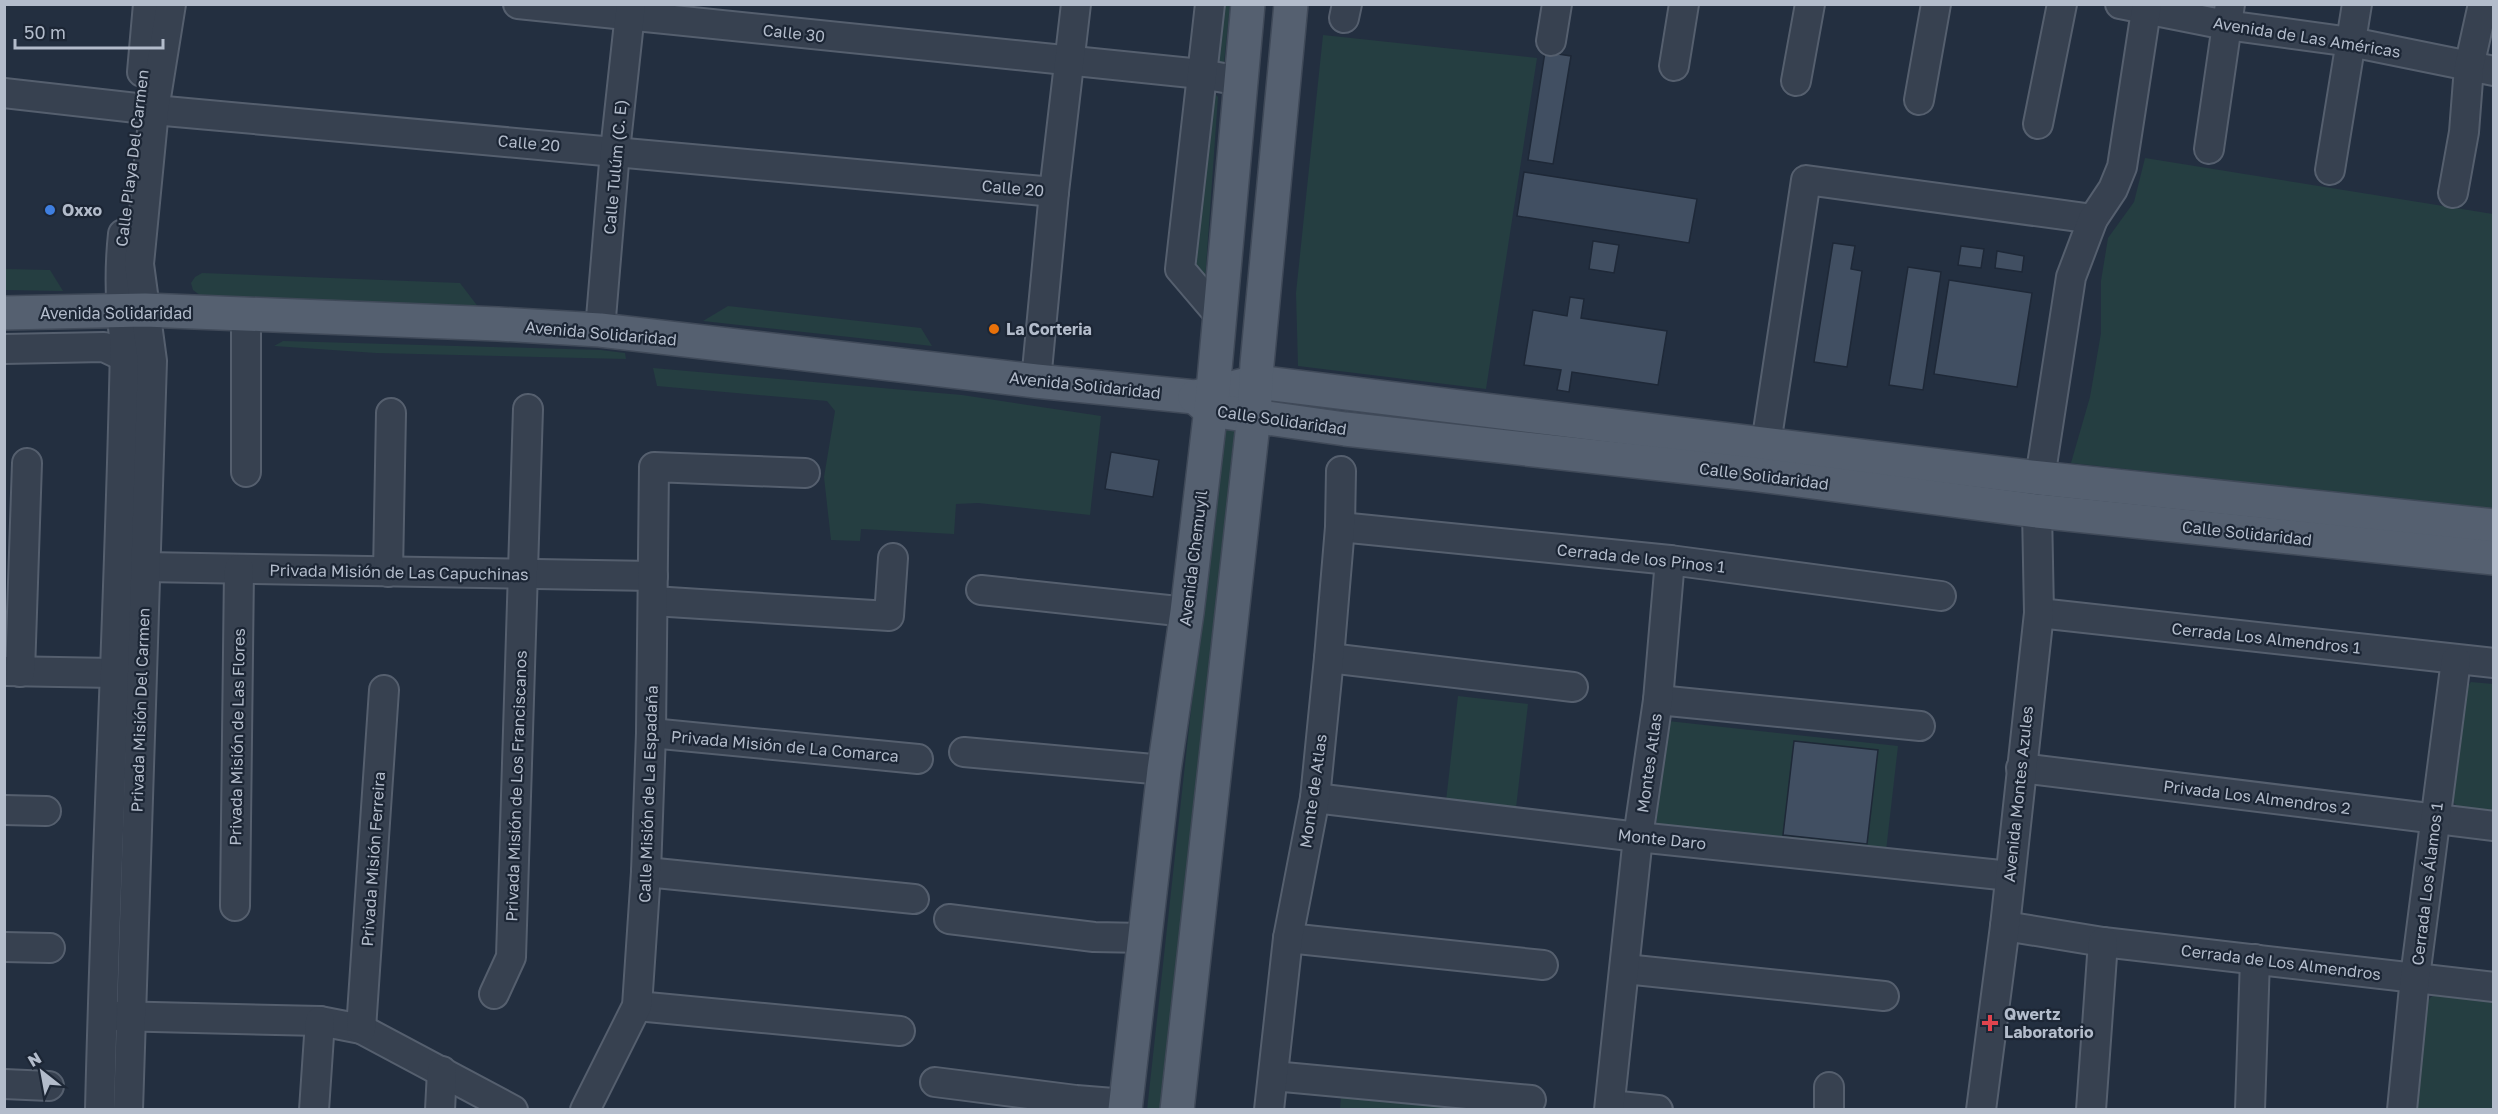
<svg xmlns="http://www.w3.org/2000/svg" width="2498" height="1114" viewBox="0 0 2498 1114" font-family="'Golos Text',sans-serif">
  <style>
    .green { fill: #253e41 }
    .building { fill: #414f62; stroke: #1e2837; stroke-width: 1.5 }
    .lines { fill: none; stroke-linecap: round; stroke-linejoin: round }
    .minor-casing { stroke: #555f6e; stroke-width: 32 }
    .major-casing { stroke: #404a59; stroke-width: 36 }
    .minor { stroke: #374150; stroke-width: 28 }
    .major { stroke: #556070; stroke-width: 33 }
    .shop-dot { fill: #3f7fe0; stroke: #1c2635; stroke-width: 2 }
    .food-dot { fill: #e8710a; stroke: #1c2635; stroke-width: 2 }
    .health-dot { fill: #e0444e; stroke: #1c2635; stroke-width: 2 }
    .labels { text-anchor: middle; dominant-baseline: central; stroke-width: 4.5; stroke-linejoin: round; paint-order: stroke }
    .street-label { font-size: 16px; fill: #b3bccb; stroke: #1c2635 }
    .poi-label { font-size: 16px; font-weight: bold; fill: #b3bccb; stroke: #1c2635; text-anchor: start }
  </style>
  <rect width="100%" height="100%" fill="#232f40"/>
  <g class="green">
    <path d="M 1220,5 L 1230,5 L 1224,63 L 1213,62 Z"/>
    <path d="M 1323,35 L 1537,58 L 1486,389 L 1298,366 L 1296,293 Z"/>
    <path d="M 1212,91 L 1218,97 L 1205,281 L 1189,261 Z"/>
    <path d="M 2145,158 L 2493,214 L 2493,509 L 2071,463 L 2090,397 L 2101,333 L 2101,281 L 2108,238 L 2134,202 Z"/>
    <path d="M 5,269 L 50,270 L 63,291 L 5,290 Z"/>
    <path d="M 202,273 L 460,283 L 479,308 L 201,296 L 193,290 L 191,283 L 195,277 Z"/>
    <path d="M 728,306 L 921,328 L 932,346 L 703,321 Z"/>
    <path d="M 283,341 L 601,350 L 625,353 L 626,359 L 376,353 L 274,346 Z"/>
    <path d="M 653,368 L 962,395 L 1101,416 L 1090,515 L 978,503 L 956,504 L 954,534 L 861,529 L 860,541 L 831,540 L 824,477 L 835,411 L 827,401 L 657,386 Z"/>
    <path d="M 1222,428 L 1237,429 L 1160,1109 L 1147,1110 Z"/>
    <path d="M 2471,682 L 2493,684 L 2493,816 L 2463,812 L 2451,800 L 2459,697 Z"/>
    <path d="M 1458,696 L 1528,704 L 1516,808 L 1446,801 Z"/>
    <path d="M 1668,721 L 1898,746 L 1886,851 L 1656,826 Z"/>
    <path d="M 2442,992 L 2493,998 L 2493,1109 L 2415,1110 L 2423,1007 L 2431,997 Z"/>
    <path d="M 1341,1095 L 1469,1106 L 1469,1110 L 1340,1110 Z"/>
  </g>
  <g class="building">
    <path d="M 1545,52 L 1571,56 L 1553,164 L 1528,160 Z"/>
    <path d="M 1524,172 L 1697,199 L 1689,243 L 1517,216 Z"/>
    <path d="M 1593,241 L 1619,245 L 1614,273 L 1589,269 Z"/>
    <path d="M 1833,243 L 1855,246 L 1851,269 L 1862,271 L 1847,367 L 1814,362 Z"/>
    <path d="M 1961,246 L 1984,249 L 1981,268 L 1958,265 Z"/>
    <path d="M 1997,251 L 2024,256 L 2022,272 L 1995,268 Z"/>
    <path d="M 1908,267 L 1941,272 L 1923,390 L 1889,385 Z"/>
    <path d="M 1949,280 L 2032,293 L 2017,387 L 1934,374 Z"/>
    <path d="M 1570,297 L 1584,299 L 1581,318 L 1667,331 L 1658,385 L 1572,372 L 1569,392 L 1557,390 L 1561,370 L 1524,365 L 1533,310 L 1567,316 Z"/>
    <path d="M 1111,452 L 1159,460 L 1153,497 L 1105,489 Z"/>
    <path d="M 1794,741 L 1878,750 L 1867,844 L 1783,835 Z"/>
  </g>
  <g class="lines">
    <defs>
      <g id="minor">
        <path d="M 518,4 L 1201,74 L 1241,81"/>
        <path d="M 1210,4 L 1180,269 L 1220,316"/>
        <path d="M 2120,4 L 2226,25 L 2351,42 L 2494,71"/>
        <path d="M 1344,18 L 1347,4"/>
        <path d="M 1551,41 L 1557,4"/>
        <path d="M 1674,66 L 1684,4"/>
        <path d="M 142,72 L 148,4"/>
        <path d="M 1796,81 L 1810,4"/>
        <path d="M 4,93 L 154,110 L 1054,192"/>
        <path d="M 1919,100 L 1936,4"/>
        <path d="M 2038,124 L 2062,4"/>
        <path d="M 2209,149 L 2230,4"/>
        <path d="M 2330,170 L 2357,4"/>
        <path d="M 2453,193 L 2464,132 L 2469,67 L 2483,4"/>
        <path d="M 246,315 L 246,472"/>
        <path d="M 600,330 L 615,151 L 631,4"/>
        <path d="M 4,349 L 104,347 L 125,357"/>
        <path d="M 1036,381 L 1054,192 L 1076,4"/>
        <path d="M 1766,444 L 1806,180 L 2093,219"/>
        <path d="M 1340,527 L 1670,560 L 1941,596"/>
        <path d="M 145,567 L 653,576"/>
        <path d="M 388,572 L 391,413"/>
        <path d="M 981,590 L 1187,612"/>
        <path d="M 653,601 L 889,616 L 893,558"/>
        <path d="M 2039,613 L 2494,663"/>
        <path d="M 1329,658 L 1573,687"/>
        <path d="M 4,671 L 114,673 L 130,677"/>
        <path d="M 20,672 L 27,463"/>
        <path d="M 1658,700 L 1920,726"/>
        <path d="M 651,733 L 918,759"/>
        <path d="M 964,752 L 1164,770"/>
        <path d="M 2021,768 L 2494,826"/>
        <path d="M 1315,798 L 1638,837 L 2010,876"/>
        <path d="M 4,810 L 46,811"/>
        <path d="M 646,872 L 914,899"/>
        <path d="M 235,906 L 239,569"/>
        <path d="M 949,919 L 1094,937 L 1145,938"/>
        <path d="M 2005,926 L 2103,942 L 2494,987"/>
        <path d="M 1288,938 L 1543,965"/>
        <path d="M 4,947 L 50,948"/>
        <path d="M 1625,969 L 1884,996"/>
        <path d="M 494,994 L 511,957 L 528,409"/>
        <path d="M 637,1006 L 900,1031"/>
        <path d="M 113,1016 L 320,1021 L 361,1029 L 513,1110"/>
        <path d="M 361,1029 L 384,690"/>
        <path d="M 1273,1076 L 1531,1100"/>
        <path d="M 935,1082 L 1076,1100 L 1126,1104"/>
        <path d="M 4,1084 L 49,1086"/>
        <path d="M 1829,1087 L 1829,1110"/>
        <path d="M 1610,1105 L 1658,1110"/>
        <path d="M 100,1110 C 106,855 120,600 125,345 C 120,307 119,271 123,234"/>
        <path d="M 128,1110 L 152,361 L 139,264 L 154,110 L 171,4"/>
        <path d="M 314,1110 L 320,1021"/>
        <path d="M 440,1110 L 442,1071"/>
        <path d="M 585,1110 L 637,1006 L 646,872 L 651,733 L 654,467 L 805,473"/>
        <path d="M 1269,1110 L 1288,938 L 1315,798 L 1329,658 L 1340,527 L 1341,471"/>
        <path d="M 1609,1110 L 1638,837 L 1658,700 L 1670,560"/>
        <path d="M 1981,1110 L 2005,926 L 2039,613 L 2037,511 L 2040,478 L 2071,277 L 2093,219 L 2113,189 L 2122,167 L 2147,4"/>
        <path d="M 2091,1110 L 2103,942"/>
        <path d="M 2250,1110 L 2255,959"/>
        <path d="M 2402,1110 L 2415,977 L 2456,660"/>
      </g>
      <g id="major">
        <path d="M 4,313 L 145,310 L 498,324 L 600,330 L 1036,381 L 1195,397 L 1256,382 L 2040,478 L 2494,526"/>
        <path d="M 1195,397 L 1210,410 L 1345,429 L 1752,474 L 2037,511 L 2494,558"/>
        <path d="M 1125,1110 L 1164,770 L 1187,612 L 1213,391 L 1248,4"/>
        <path d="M 1177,1110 L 1254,415 L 1257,364 L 1291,4"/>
      </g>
    </defs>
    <use href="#minor" class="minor-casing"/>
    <use href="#major" class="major-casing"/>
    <use href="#minor" class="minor"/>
    <use href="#major" class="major"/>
  </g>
  <circle class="shop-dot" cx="50" cy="210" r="6"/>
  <circle class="food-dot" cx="994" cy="329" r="6"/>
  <path class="health-dot" d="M1987 1014h6v6h6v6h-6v6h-6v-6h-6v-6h6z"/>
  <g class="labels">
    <g class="street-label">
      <text transform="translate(794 33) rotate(6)">Calle 30</text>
      <text transform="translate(2307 37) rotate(9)">Avenida de Las Américas</text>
      <text transform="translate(529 143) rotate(5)">Calle 20</text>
      <text transform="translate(132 158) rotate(-83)">Calle Playa Del Carmen</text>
      <text transform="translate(615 167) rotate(-85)">Calle Tulúm (C. E)</text>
      <text transform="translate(1013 188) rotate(5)">Calle 20</text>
      <text x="116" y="313">Avenida Solidaridad</text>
      <text transform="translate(601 333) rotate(5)">Avenida Solidaridad</text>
      <text transform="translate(1085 385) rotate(6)">Avenida Solidaridad</text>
      <text transform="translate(1282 420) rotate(8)">Calle Solidaridad</text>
      <text transform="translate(1764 476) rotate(7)">Calle Solidaridad</text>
      <text transform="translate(2247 533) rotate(6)">Calle Solidaridad</text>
      <text transform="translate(1193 558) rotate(-83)">Avenida Chemuyil</text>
      <text transform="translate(1641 558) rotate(6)">Cerrada de los Pinos 1</text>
      <text transform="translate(399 572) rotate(1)">Privada Misión de Las Capuchinas</text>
      <text transform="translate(2266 638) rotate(6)">Cerrada Los Almendros 1</text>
      <text transform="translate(140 710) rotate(-88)">Privada Misión Del Carmen</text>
      <text transform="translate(237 737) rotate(-89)">Privada Misión de Las Flores</text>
      <text transform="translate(785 746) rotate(5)">Privada Misión de La Comarca</text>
      <text transform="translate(1649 763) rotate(-82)">Montes Atlas</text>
      <text transform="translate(516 786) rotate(-88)">Privada Misión de Los Franciscanos</text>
      <text transform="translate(1313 791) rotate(-82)">Monte de Atlas</text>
      <text transform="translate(648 794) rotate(-88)">Calle Misión de La Espadaña</text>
      <text transform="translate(2018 794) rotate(-84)">Avenida Montes Azules</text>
      <text transform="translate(2257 797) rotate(7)">Privada Los Almendros 2</text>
      <text transform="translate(1662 839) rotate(6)">Monte Daro</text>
      <text transform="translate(373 859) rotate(-86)">Privada Misión Ferreira</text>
      <text transform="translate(2427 884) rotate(-83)">Cerrada Los Álamos 1</text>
      <text transform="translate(2281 962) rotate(7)">Cerrada de Los Almendros</text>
    </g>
    <g class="poi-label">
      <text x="62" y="210">Oxxo</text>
      <text x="1006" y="329">La Corteria</text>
      <text x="2004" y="1014">Qwertz<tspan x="2004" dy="18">Laboratorio</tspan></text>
    </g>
  </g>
  <rect width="2498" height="1114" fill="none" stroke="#b3bccb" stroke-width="12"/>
  <g transform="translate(42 1072) rotate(329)" stroke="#1c2635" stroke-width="4.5" paint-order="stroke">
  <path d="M0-4.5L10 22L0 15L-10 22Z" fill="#b3bccb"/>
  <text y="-9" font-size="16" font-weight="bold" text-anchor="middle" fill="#b3bccb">N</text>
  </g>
  <path d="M15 39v9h148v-9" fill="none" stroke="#b3bccb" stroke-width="3"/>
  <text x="24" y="39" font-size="18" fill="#b3bccb" stroke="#1c2635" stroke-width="4.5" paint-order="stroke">50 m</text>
</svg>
